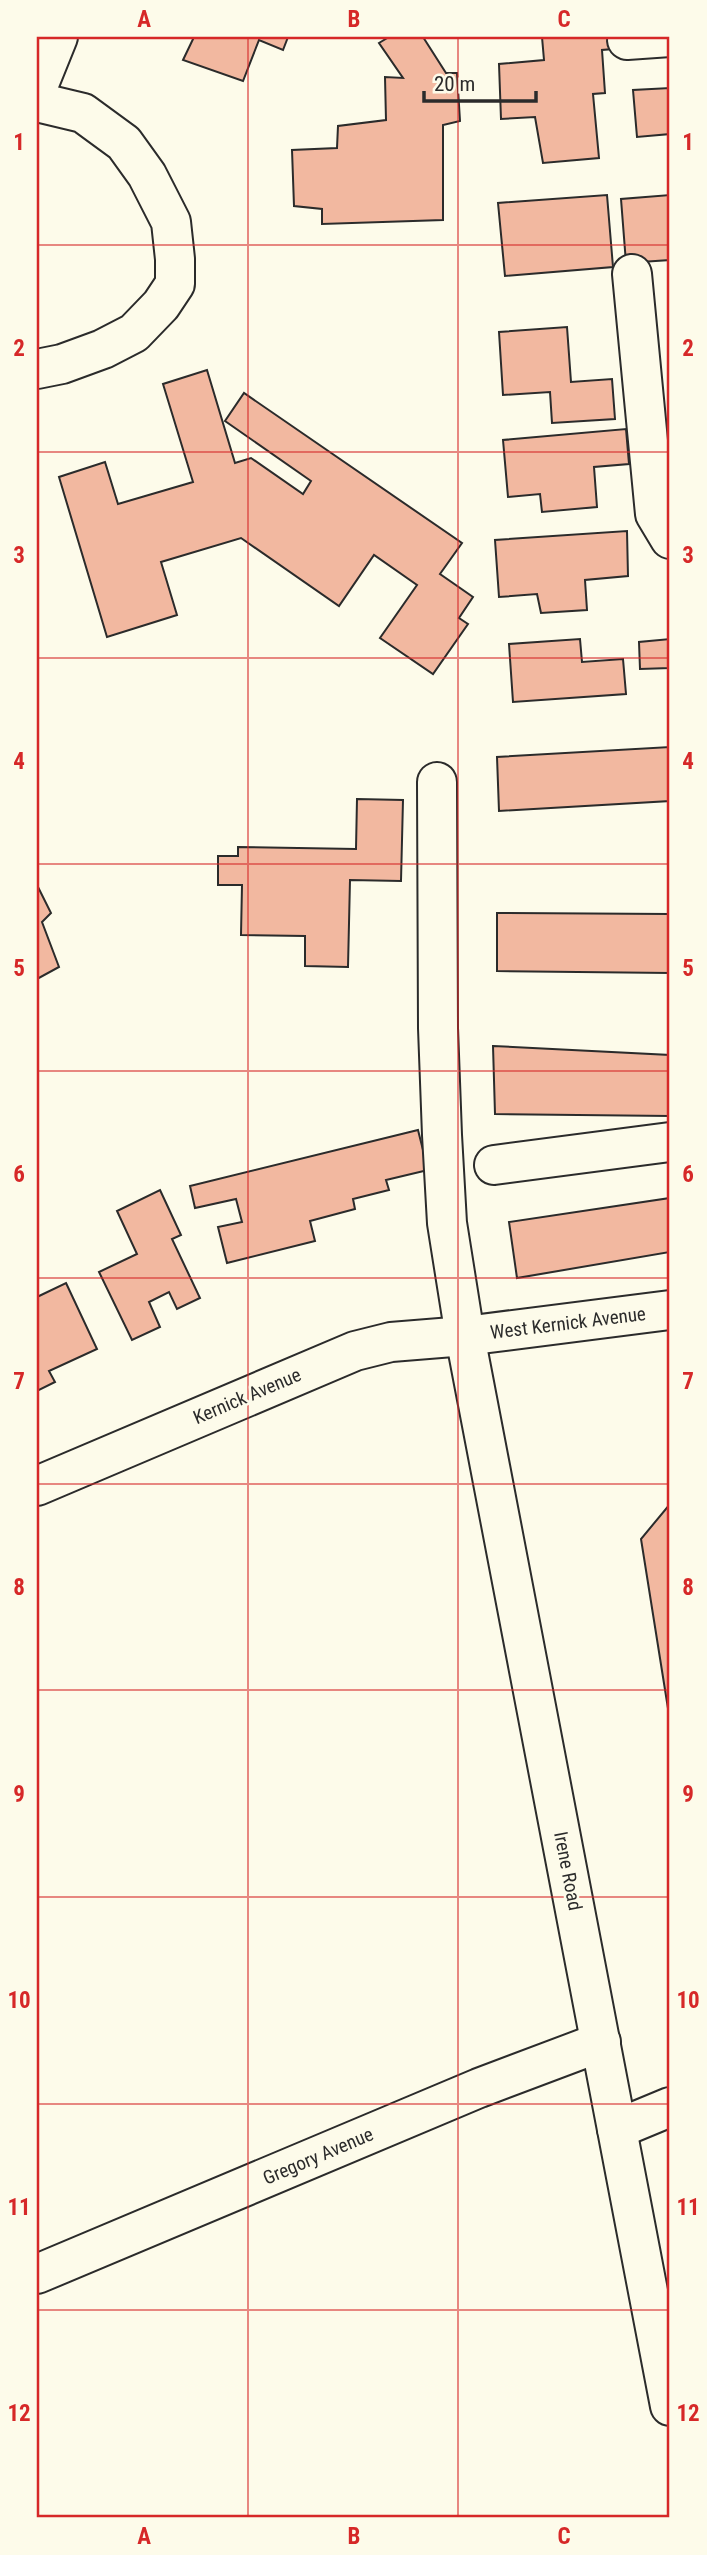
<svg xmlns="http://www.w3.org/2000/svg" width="707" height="2555" viewBox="0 0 707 2555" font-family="'Roboto Condensed',sans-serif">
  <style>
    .building { fill: #f2b8a0; stroke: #2b2b2b; stroke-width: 2 }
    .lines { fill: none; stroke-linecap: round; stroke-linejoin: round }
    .minor-casing { stroke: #2b2b2b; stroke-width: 42 }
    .minor { stroke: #fdfbea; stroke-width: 38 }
    .grid { fill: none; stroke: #d62828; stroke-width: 2; stroke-opacity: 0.55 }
    .labels { text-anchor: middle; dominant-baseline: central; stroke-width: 5; stroke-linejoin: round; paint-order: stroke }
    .street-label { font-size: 19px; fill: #2b2b2b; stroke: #fdfbea }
    .neatline { fill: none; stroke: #d62828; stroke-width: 2.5 }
    .grid-label { font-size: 23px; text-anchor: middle; font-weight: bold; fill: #d62828 }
  </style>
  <rect width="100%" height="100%" fill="#fdfbea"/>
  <g class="building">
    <path d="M 194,37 L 288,37 L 283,50 L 259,40 L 243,81 L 183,60 Z"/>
    <path d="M 389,37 L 423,37 L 446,73 L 457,73 L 460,121 L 443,125 L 443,220 L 322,224 L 322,209 L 294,206 L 292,150 L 337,148 L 338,126 L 386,120 L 385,77 L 403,78 L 379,43 Z"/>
    <path d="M 542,37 L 612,37 L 613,49 L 602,50 L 605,93 L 593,94 L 599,158 L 543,163 L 535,117 L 501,119 L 499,64 L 544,60 Z"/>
    <path d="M 670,88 L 670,134 L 637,137 L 633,90 Z"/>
    <path d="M 607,195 L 613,267 L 505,276 L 498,203 Z"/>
    <path d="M 670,195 L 670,260 L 626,263 L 621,199 Z"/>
    <path d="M 567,327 L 571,382 L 612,379 L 615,419 L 552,423 L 550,392 L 503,395 L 499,332 Z"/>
    <path d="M 207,370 L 235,463 L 251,458 L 303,494 L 311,481 L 225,421 L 244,393 L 462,543 L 440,574 L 473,597 L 459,618 L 468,624 L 433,674 L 380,638 L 417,585 L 374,555 L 339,606 L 241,538 L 161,562 L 177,615 L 107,637 L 59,477 L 105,462 L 118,504 L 193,482 L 163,384 Z"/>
    <path d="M 626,429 L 629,464 L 594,467 L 597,507 L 542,512 L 540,494 L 508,497 L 503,440 Z"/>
    <path d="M 627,531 L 628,576 L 585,580 L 587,610 L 541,613 L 537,594 L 499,597 L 495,540 Z"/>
    <path d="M 580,639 L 582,662 L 623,659 L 626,694 L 513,702 L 509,644 Z"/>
    <path d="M 670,639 L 670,668 L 640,669 L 639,642 Z"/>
    <path d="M 670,747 L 670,801 L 499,811 L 497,757 Z"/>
    <path d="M 357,799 L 403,800 L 401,881 L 350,880 L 348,967 L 305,966 L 305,936 L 241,935 L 242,885 L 218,885 L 218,856 L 238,856 L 238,847 L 356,849 Z"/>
    <path d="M 37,885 L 51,913 L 42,922 L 59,967 L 37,979 Z"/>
    <path d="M 497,913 L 670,914 L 670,973 L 497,971 Z"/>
    <path d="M 493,1046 L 670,1055 L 670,1116 L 495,1114 Z"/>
    <path d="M 418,1130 L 428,1170 L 386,1180 L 389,1190 L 353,1199 L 355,1209 L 310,1221 L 315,1241 L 227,1263 L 218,1227 L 242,1222 L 236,1199 L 195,1208 L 190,1186 Z"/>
    <path d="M 160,1190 L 181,1235 L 172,1239 L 200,1298 L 177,1309 L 169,1292 L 149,1302 L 160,1327 L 132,1340 L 99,1272 L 137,1254 L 117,1211 Z"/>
    <path d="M 670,1198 L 670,1252 L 517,1278 L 509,1222 Z"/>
    <path d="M 66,1283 L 97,1349 L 49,1371 L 55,1382 L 37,1391 L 37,1297 Z"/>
    <path d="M 670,1504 L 670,1721 L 641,1539 Z"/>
  </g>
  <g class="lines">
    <defs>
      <g id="minor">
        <path d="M 627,40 L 670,37"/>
        <path d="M 37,89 L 58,37"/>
        <path d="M 37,102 L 83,113 L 124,143 L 147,175 L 171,222 L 175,259 L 175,284 L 161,305 L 134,333 L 103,349 L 62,364 L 37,369"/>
        <path d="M 632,274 L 655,514 L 670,539"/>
        <path d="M 437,782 L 438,1028 L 442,1135 L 447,1223 L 465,1336 L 670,2406"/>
        <path d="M 494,1165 L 670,1142"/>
        <path d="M 37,1486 L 355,1351 L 391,1342 L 465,1336 L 670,1310"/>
        <path d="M 617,2129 L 670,2107"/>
        <path d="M 37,2274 L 479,2088 L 601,2042"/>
      </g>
    </defs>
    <use href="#minor" class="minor-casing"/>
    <use href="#minor" class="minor"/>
  </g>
  <path class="grid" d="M 248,37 L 248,2518M 458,37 L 458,2518M 37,245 L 670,245M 37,452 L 670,452M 37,658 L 670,658M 37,864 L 670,864M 37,1071 L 670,1071M 37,1278 L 670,1278M 37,1484 L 670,1484M 37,1690 L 670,1690M 37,1897 L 670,1897M 37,2104 L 670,2104M 37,2310 L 670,2310"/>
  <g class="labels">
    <g class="street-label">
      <text transform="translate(568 1323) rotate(-7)">West Kernick Avenue</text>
      <text transform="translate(247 1396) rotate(-23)">Kernick Avenue</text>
      <text transform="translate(568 1871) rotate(79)">Irene Road</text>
      <text transform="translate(318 2156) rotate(-23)">Gregory Avenue</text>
    </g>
  </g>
  <rect width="707" height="2555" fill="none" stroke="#fdfbea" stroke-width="77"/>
  <path d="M424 91v10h112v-10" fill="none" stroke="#2b2b2b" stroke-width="3.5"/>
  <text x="434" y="91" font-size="21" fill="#2b2b2b" stroke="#fdfbea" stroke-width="5" paint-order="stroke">20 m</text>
  <rect x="38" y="38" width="630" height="2478" class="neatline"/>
  <g class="grid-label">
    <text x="144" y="27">A</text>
    <text x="354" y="27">B</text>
    <text x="564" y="27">C</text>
    <text x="19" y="150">1</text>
    <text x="688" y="150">1</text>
    <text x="19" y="356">2</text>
    <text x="688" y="356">2</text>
    <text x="19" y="563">3</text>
    <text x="688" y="563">3</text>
    <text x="19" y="769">4</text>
    <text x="688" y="769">4</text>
    <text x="19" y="976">5</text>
    <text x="688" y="976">5</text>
    <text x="19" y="1182">6</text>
    <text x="688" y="1182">6</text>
    <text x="19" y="1389">7</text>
    <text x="688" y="1389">7</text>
    <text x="19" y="1595">8</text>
    <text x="688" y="1595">8</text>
    <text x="19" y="1802">9</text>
    <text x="688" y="1802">9</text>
    <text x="19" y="2008">10</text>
    <text x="688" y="2008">10</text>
    <text x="19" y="2215">11</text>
    <text x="688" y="2215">11</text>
    <text x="19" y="2421">12</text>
    <text x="688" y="2421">12</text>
    <text x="144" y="2544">A</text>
    <text x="354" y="2544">B</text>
    <text x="564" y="2544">C</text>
  </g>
</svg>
